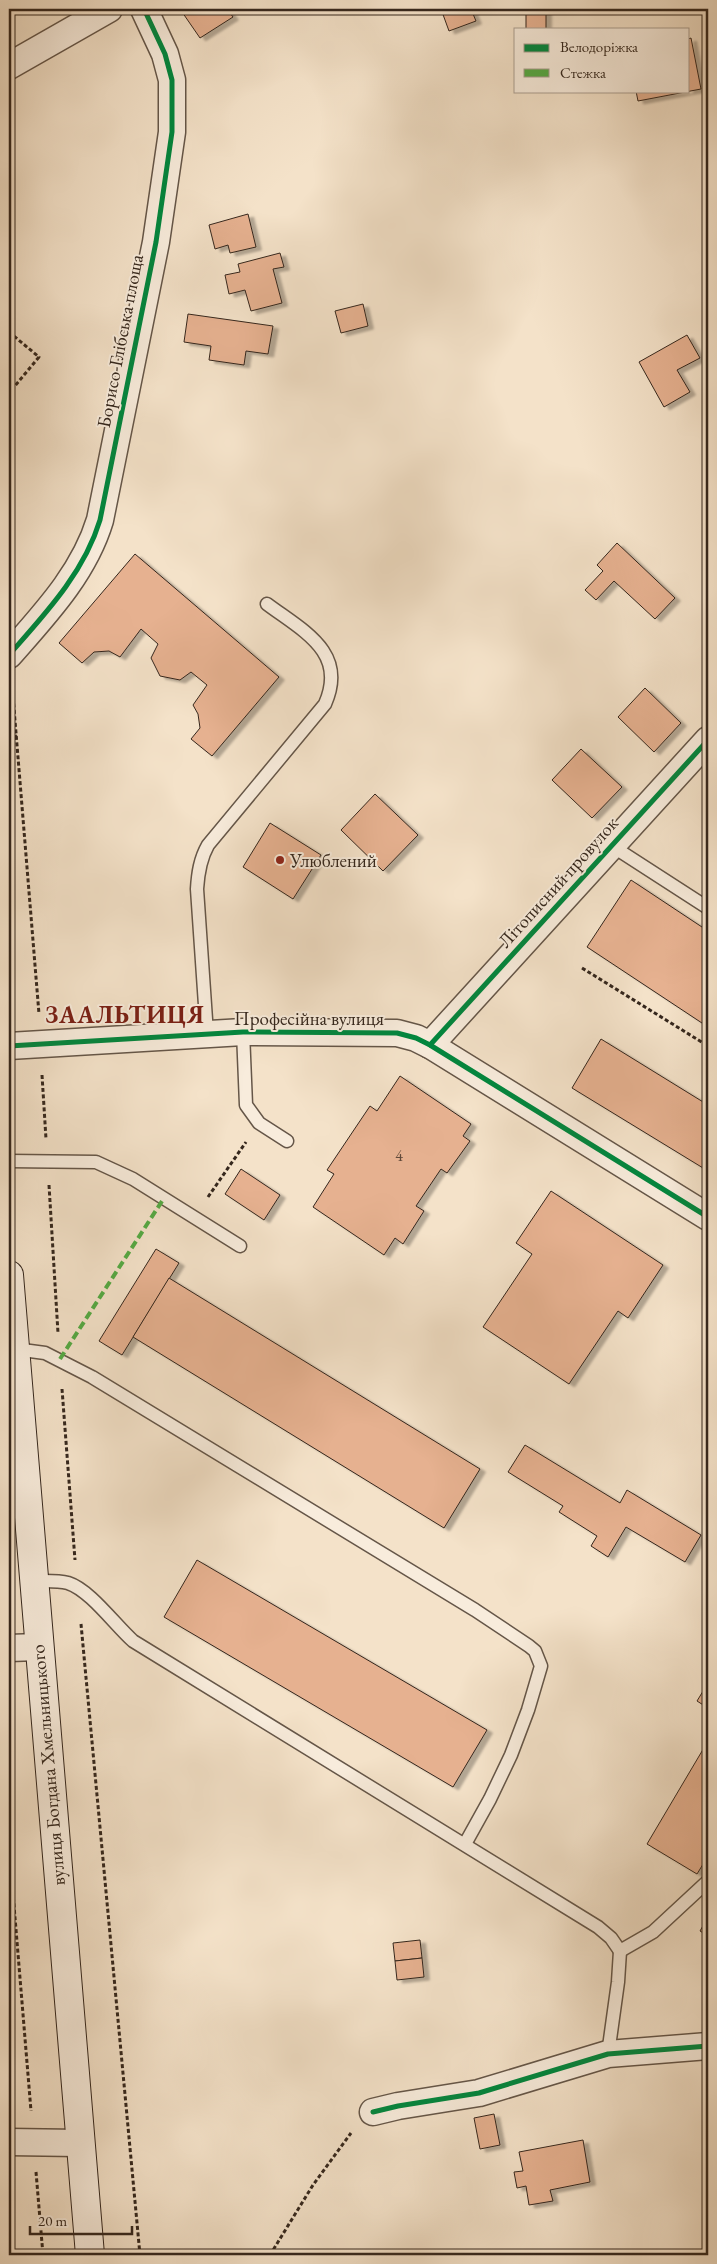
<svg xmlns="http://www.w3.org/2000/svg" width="717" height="2264" viewBox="0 0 717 2264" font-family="'EB Garamond',serif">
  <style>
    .building { fill: #e6b190; stroke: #35271d; filter: url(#shadow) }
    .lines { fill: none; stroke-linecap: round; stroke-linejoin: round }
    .service-casing { stroke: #655648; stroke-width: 15 }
    .minor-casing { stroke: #655648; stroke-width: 29 }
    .secondary-casing { stroke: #35271d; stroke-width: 30 }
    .path { stroke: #35271d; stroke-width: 3; stroke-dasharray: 4 2.5; stroke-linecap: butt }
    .service { stroke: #f8ecdc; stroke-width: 12 }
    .minor { stroke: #f8ecdc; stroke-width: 26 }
    .secondary { stroke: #f8ecdc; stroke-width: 28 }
    .quiet { stroke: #54aa43; stroke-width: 4; stroke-dasharray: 8 4; stroke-linecap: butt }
    .cycleway-casing { stroke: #f8ecdc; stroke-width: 8 }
    .cycleway { stroke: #00873e; stroke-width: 5 }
    .poi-dot { fill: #8f2418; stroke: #f8ecdc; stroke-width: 2 }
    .labels { text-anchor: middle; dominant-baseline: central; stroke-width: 4; stroke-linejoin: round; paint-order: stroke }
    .number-label { font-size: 16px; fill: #614a3a }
    .street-label { font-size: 19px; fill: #35271d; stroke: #f8ecdc }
    .poi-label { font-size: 19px; fill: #35271d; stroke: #f8ecdc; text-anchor: start }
    .district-label { font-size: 24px; font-weight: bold; letter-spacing: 1px; fill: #7a1f14; stroke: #f8ecdc }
  </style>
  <defs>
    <filter id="shadow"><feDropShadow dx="5.5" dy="3" stdDeviation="1" flood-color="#0004"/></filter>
  </defs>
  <rect width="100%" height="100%" fill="#f4e2c9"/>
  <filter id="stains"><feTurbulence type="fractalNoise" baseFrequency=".004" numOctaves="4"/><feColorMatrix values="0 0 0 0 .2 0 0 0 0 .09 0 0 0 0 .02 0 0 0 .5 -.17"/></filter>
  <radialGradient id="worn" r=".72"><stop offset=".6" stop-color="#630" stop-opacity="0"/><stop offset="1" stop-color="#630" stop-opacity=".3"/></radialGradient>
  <g class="building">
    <path d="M 180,9 L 227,9 L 233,17 L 200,38 Z"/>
    <path d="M 441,9 L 471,9 L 476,21 L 449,31 Z"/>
    <rect x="526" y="9" width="20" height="20"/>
    <path d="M 691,38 L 701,89 L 638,101 L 636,91 L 688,91 L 688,39 Z"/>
    <path d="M 248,214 L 256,247 L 230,253 L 228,245 L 215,249 L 209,225 Z"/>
    <path d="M 280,253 L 284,267 L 273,269 L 282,303 L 251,311 L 245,290 L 229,294 L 225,275 L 240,272 L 238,264 Z"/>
    <path d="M 363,304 L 368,326 L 341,333 L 335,311 Z"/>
    <path d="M 188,314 L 273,326 L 268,354 L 246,351 L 244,365 L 209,360 L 211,346 L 184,342 Z"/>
    <path d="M 687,335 L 700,358 L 677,370 L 690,392 L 664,407 L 639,362 Z"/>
    <path d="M 617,543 L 675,598 L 655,619 L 614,581 L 596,600 L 585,590 L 603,571 L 597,565 Z"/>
    <path d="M 135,554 L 279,677 L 212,756 L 191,739 L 200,728 L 198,714 L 193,705 L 207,685 L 191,672 L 180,680 L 160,676 L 151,658 L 158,644 L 141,629 L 120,657 L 109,651 L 94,652 L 82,663 L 59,643 Z"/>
    <path d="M 645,688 L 681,723 L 654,752 L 618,717 Z"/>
    <path d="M 581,749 L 622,787 L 592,818 L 552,780 Z"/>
    <path d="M 375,794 L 418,835 L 383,871 L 341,830 Z"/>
    <path d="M 270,823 L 321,855 L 293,899 L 243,867 Z"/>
    <path d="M 631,880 L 708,931 L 708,1027 L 587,947 Z"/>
    <path d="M 601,1039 L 708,1105 L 708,1171 L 572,1088 Z"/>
    <path d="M 400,1076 L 471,1124 L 463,1136 L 470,1141 L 447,1173 L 441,1169 L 416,1206 L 424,1211 L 403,1244 L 395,1238 L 384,1255 L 313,1207 L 334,1174 L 327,1170 L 370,1106 L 377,1111 Z"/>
    <path d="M 241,1169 L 280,1195 L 264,1220 L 225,1194 Z"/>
    <path d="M 551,1191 L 663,1265 L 628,1318 L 618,1311 L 569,1384 L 483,1327 L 532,1254 L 516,1243 Z"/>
    <path d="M 156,1249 L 179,1263 L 122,1355 L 99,1341 Z"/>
    <path d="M 169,1278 L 480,1469 L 444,1528 L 133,1337 Z"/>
    <path d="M 525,1445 L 620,1503 L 627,1490 L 701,1535 L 685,1562 L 626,1527 L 608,1557 L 591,1546 L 597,1536 L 559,1512 L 563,1506 L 508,1472 Z"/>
    <path d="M 197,1560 L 487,1730 L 453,1787 L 164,1617 Z"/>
    <path d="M 708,1683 L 708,1708 L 697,1701 Z"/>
    <path d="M 708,1741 L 708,1856 L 697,1874 L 647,1844 Z"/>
    <path d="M 708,1917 L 708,1936 L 700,1931 Z"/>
    <path d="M 420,1940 L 422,1958 L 395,1961 L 393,1943 Z"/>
    <path d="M 422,1958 L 424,1977 L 397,1980 L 395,1961 Z"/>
    <path d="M 494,2114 L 500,2145 L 480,2149 L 474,2118 Z"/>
    <path d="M 583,2140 L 590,2182 L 550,2190 L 553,2201 L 529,2205 L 526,2186 L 517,2188 L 514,2172 L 523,2171 L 519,2152 Z"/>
  </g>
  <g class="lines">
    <defs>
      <g id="service">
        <path d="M 612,846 L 708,908"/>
        <path d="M 243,1032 L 246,1105 L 259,1123 L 287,1141"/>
        <path d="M 207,1034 L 197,889 C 198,873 200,859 208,845 L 325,704 C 348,652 303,631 267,604"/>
        <path d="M 9,1161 L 96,1162 L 133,1179 L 240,1246"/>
        <path d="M 15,1349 L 45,1353 L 92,1377 L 475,1610 L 529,1646 L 535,1651 L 541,1666 L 528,1710 L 511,1755 L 490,1799 L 465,1844"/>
        <path d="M 33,1581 C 45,1581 57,1580 68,1583 C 90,1590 115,1625 133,1641 L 598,1927 L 611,1938 L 620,1951 L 653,1932 L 708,1881"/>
        <path d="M 608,2054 L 618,1982 L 620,1951"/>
      </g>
      <g id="minor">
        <path d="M 9,66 L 109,9"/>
        <path d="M 9,655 C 45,614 84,573 100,520 L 156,242 L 172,132 L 172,80 L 165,54 L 144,9"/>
        <path d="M 430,1045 L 708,740"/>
        <path d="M 9,1046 L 243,1032 L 397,1033 L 416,1038 L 430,1045 L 708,1217"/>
        <path d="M 9,1648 L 38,1647"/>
        <path d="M 373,2112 L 398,2106 L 479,2093 L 608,2054 L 708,2046"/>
        <path d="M 9,2142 L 79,2143"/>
      </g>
      <path id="secondary" d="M 9,1275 L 90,2255"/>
    </defs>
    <use href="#service" class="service-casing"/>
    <use href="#minor" class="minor-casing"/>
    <use href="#secondary" class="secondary-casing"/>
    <g class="path">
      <path d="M 9,332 L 39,357 L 9,393"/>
      <path d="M 12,684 L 39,1014"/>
      <path d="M 9,738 L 17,736"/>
      <path d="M 582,968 L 708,1046"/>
      <path d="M 42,1075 L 46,1139"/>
      <path d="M 49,1185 L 58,1333"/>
      <path d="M 208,1197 L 246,1142"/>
      <path d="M 62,1389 L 75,1560"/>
      <path d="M 81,1624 L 140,2255"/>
      <path d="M 9,1845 L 31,2111"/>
      <path d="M 36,2172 L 43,2255"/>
      <path d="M 270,2255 L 313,2185 L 351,2133"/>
    </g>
    <use href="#service" class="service"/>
    <use href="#minor" class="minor"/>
    <use href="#secondary" class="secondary"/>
    <path class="quiet" d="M 60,1359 L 164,1198"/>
    <defs>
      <g id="cycleway">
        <path d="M 9,655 C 45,614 84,573 100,520 L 156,242 L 172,132 L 172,80 L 165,54 L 144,9"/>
        <path d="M 430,1045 L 708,740"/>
        <path d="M 9,1046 L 243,1032 L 397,1033 L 416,1038 L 430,1045 L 708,1217"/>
        <path d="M 373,2112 L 398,2106 L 479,2093 L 608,2054 L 708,2046"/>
      </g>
    </defs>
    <use href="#cycleway" class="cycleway-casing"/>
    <use href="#cycleway" class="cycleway"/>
  </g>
  <circle class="poi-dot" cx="280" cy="860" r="5"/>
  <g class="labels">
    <g class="number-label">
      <text x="399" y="1155">4</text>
    </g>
    <g class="street-label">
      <text transform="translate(120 341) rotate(-79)">Борисо-Глібська площа</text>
      <text transform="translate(558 882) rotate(-48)">Літописний провулок</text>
      <text x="309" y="1018">Професійна вулиця</text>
      <text transform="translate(48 1765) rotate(-95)">вулиця Богдана Хмельницького</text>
    </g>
    <g class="poi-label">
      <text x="290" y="860">Улюблений</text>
    </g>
    <g class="district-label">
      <text x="125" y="1014">ЗААЛЬТИЦЯ</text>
    </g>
  </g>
  <rect width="717" height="2264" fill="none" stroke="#f4e2c9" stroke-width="30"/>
  <rect x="10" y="10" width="697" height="2244" fill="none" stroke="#35271d" stroke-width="2.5"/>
  <rect x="15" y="15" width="687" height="2234" fill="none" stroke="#35271d"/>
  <rect x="514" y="28" width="175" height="65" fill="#f8ecdc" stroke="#aa9d90"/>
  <rect x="524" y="44" width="25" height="8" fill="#00873e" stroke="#aa9d90"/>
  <text x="560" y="52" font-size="15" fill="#35271d">Велодоріжка</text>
  <rect x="524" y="69" width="25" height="8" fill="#54aa43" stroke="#aa9d90"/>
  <text x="560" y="78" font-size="15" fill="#35271d">Стежка</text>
  <path d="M30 2226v8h102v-8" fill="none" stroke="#35271d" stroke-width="2.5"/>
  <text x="38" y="2226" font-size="15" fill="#35271d" stroke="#f8ecdc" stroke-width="4" paint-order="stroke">20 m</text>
  <rect width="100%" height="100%" filter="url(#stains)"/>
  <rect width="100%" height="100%" fill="url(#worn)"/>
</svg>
